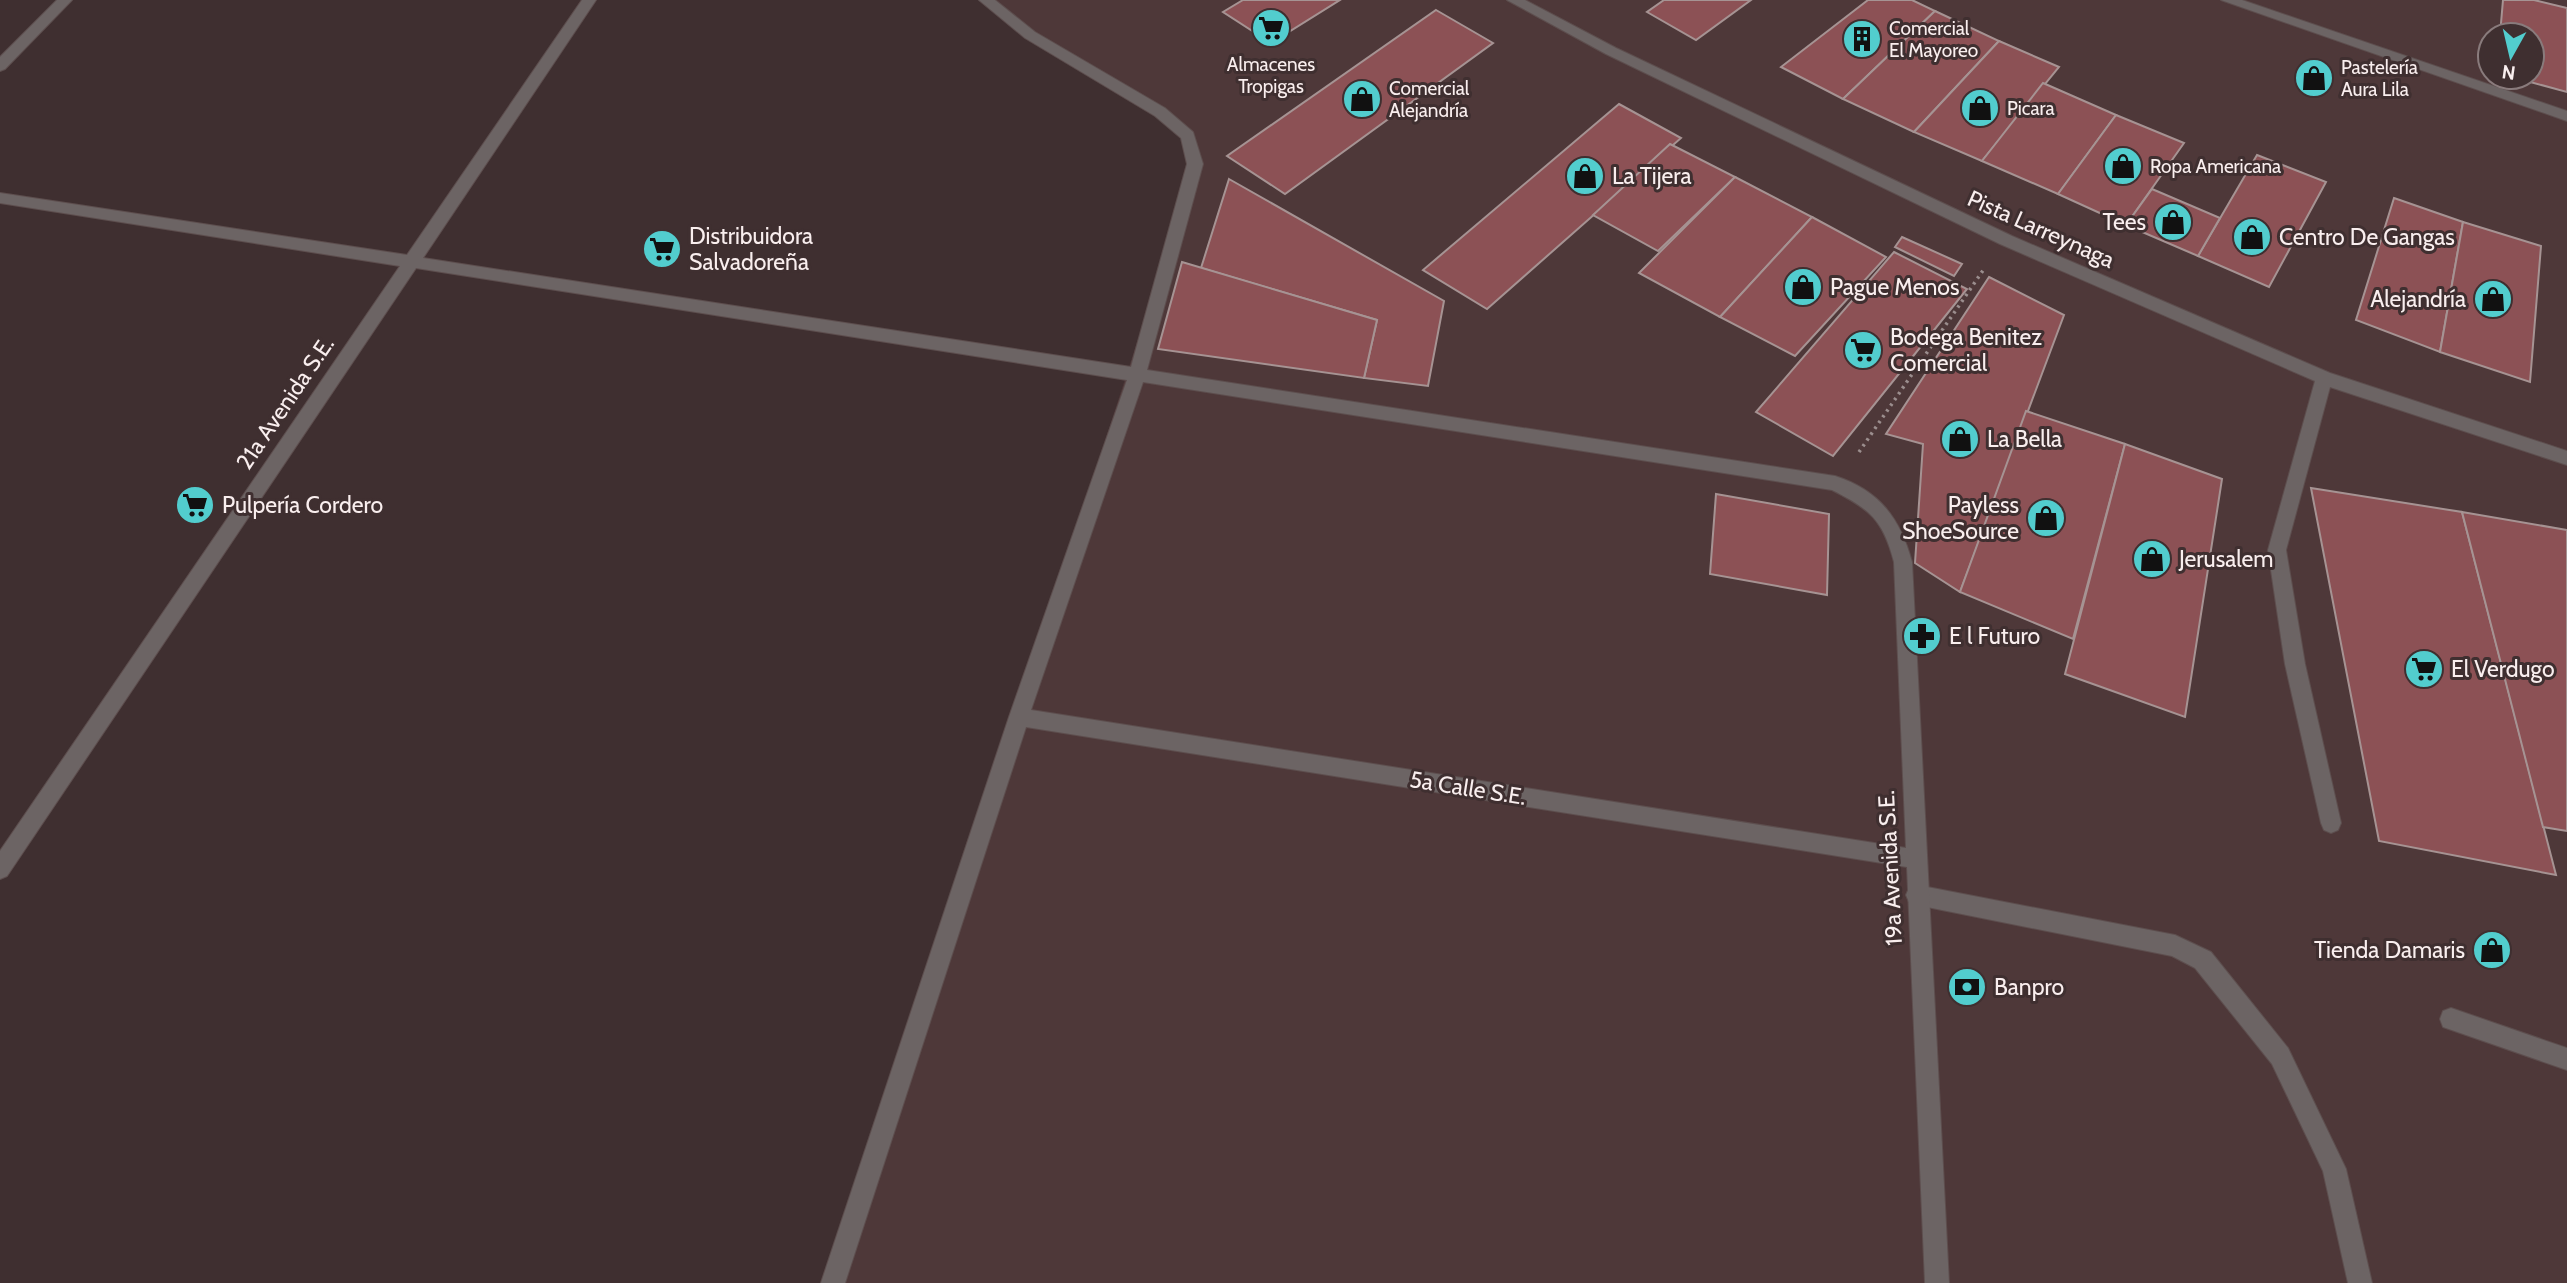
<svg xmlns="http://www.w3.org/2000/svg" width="2567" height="1283" viewBox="0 0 2567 1283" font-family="Cabin,sans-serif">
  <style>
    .built { fill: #4e3839; fill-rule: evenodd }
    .building { fill: #8c5155; stroke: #a69393; stroke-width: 2 }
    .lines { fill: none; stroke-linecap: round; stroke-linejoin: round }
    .service-casing { stroke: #5d4e4e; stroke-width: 2 }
    .minor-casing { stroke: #5d4e4e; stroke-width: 2 }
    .tertiary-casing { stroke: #5d4e4e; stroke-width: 2 }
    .path { stroke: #9b8e8e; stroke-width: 3.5; stroke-dasharray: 2.5 4.5; stroke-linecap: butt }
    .service { fill: #6c6464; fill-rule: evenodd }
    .minor { fill: #6c6464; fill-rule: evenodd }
    .tertiary { fill: #6c6464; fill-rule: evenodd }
    .labels { text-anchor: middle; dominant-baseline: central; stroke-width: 6; stroke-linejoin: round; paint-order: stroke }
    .far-poi-label { font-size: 19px; fill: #f9eeee; stroke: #3f2f30; text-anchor: start }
    .poi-label { font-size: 23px; fill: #f9eeee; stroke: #3f2f30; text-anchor: start }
    .street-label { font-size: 23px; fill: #f9eeee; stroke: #3f2f30 }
  </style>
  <rect width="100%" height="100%" fill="#3f2f30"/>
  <path class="built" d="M 986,0 L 2567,0 L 2567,1283 L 831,1283 L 1195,164 L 1188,136 L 1030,35 ZM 2490,35 L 2532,35 L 2532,77 L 2490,77 Z"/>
  <g class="building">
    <path d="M 1243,0 L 1340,0 L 1271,43 L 1223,12 Z"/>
    <path d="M 1664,0 L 1751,0 L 1696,40 L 1647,12 Z"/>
    <path d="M 1868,0 L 1912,0 L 1935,11 L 1843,99 L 1781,67 Z"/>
    <path d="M 2503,0 L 2534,0 L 2567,8 L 2567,92 L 2512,77 L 2532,77 L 2532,35 L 2500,35 Z"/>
    <path d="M 1436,10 L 1493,43 L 1285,194 L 1227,156 Z"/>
    <path d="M 1935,11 L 1999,41 L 1914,132 L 1843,99 Z"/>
    <path d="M 1999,41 L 2059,67 L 1982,161 L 1914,132 Z"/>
    <path d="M 2043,83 L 2116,115 L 2058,194 L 1982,161 Z"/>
    <path d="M 1619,104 L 1681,138 L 1487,309 L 1423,270 Z"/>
    <path d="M 2116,115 L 2184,143 L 2126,225 L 2058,194 Z"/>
    <path d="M 1670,144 L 1735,177 L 1658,251 L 1593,215 Z"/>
    <path d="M 2257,155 L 2326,182 L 2269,287 L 2198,256 Z"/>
    <path d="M 1735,177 L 1812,217 L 1720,317 L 1639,273 Z"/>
    <path d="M 1229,179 L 1444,301 L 1428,386 L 1364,378 L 1377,320 L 1201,268 Z"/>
    <path d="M 2152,189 L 2220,218 L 2198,256 L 2126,225 Z"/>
    <path d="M 2394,198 L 2463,222 L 2440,352 L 2356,320 Z"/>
    <path d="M 1812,217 L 1886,257 L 1795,356 L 1720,317 Z"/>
    <path d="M 2463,222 L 2541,246 L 2530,382 L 2440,352 Z"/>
    <path d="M 1902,237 L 1962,264 L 1954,276 L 1895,247 Z"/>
    <path d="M 1894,252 L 1967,289 L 1833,456 L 1756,412 Z"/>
    <path d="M 1182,262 L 1377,320 L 1364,378 L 1158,349 Z"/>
    <path d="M 1989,277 L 2064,315 L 1960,592 L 1915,563 L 1923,444 L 1886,434 Z"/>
    <path d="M 2026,411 L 2125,444 L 2073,639 L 1960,592 Z"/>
    <path d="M 2125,444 L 2222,479 L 2185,717 L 2065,674 Z"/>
    <path d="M 2311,488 L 2462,512 L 2556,875 L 2379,841 Z"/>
    <path d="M 1716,494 L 1829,514 L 1827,595 L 1710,574 Z"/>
    <path d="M 2462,512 L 2567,530 L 2567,831 L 2543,827 Z"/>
  </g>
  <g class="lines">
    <defs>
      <path id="service" d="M 1917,885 L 2175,935 L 2211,952 L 2288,1048 L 2346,1169 L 2372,1283 L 2348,1283 L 2323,1171 L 2272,1064 L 2195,968 L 2172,956 L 1917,905 L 1909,902 L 1906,895 L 1909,888 Z"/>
      <g id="minor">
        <path d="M 582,0 L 596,0 L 423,258 L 1131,367 L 1187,164 L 1181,138 L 1155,116 L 1025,38 L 979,0 L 995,0 L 1035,32 L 1165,108 L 1193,132 L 1203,164 L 1147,370 L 1835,476 C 1879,490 1900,518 1912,562 L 1949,1283 L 1925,1283 L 1907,867 L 1026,727 L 845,1283 L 821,1283 L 1009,717 L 1127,380 L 416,268 L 7,876 L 0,879 L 0,851 L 400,266 L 0,203 L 0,193 L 407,255 ZM 1143,382 L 1832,490 C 1870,509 1883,520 1894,562 L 1906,848 L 1031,710 Z"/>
        <path d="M 1507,0 L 1525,0 L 1616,48 L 2012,236 L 2330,373 L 2567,451 L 2567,465 L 2330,387 L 2286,550 L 2305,664 L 2341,823 L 2338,830 L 2331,833 L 2324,830 L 2321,823 L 2285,664 L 2268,550 L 2315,381 L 2000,244 L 1606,54 Z"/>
        <path d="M 2221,0 L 2242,0 L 2567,111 L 2567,121 Z"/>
        <path d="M 2451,1008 L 2567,1048 L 2567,1070 L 2443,1027 L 2440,1019 L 2443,1011 Z"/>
      </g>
      <path id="tertiary" d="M 57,0 L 72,0 L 5,69 L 0,71 L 0,57 Z"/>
    </defs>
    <use href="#service" class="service-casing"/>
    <use href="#minor" class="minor-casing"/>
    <use href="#tertiary" class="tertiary-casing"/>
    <path class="path" d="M 1859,452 L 1984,269"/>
    <use href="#service" class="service"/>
    <use href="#minor" class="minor"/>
    <use href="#tertiary" class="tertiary"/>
  </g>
  <defs>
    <symbol id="supermarket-disc" viewBox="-11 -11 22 22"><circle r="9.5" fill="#52cdce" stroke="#3f2f30"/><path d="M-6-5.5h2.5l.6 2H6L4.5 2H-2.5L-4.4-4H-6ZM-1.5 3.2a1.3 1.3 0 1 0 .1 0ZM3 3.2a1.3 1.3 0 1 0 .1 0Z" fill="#111"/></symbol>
    <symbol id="building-disc" viewBox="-11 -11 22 22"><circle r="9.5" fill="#52cdce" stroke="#3f2f30"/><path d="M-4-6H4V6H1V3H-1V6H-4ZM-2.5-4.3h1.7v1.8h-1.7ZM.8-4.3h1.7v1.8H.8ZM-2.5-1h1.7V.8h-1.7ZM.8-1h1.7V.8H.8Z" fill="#111"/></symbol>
    <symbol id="shop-disc" viewBox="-11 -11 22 22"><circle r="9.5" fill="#52cdce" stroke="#3f2f30"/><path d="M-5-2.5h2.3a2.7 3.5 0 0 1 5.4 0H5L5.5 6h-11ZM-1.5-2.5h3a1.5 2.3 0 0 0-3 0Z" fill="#111"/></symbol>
    <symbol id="pharmacy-disc" viewBox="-11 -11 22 22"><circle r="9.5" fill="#52cdce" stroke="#3f2f30"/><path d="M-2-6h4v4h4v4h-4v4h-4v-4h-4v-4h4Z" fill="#111"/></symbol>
    <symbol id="bank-disc" viewBox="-11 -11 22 22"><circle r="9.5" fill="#52cdce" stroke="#3f2f30"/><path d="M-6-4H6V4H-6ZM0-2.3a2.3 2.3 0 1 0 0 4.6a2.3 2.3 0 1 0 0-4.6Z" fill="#111"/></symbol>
  </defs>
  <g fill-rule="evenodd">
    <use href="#supermarket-disc" x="1249" y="6" width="44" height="44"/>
    <use href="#building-disc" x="1840" y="17" width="44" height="44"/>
    <use href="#shop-disc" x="2292" y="56" width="44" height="44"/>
    <use href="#shop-disc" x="1340" y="77" width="44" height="44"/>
    <use href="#shop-disc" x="1958" y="86" width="44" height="44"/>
    <use href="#shop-disc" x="2101" y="144" width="44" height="44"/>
    <use href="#shop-disc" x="1563" y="154" width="44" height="44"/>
    <use href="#shop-disc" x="2151" y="200" width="44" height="44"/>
    <use href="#shop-disc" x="2230" y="215" width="44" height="44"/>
    <use href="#supermarket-disc" x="640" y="227" width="44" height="44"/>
    <use href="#shop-disc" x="1781" y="265" width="44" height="44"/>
    <use href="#shop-disc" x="2471" y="277" width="44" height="44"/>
    <use href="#supermarket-disc" x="1841" y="328" width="44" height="44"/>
    <use href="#shop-disc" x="1938" y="417" width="44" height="44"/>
    <use href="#supermarket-disc" x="173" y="483" width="44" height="44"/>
    <use href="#shop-disc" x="2024" y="496" width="44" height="44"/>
    <use href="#shop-disc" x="2130" y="537" width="44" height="44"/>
    <use href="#pharmacy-disc" x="1900" y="614" width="44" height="44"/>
    <use href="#supermarket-disc" x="2402" y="647" width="44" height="44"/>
    <use href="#shop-disc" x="2470" y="928" width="44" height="44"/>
    <use href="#bank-disc" x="1945" y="965" width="44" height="44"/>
  </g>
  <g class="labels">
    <g class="far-poi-label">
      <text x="1889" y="28">Comercial<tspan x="1889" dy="22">El Mayoreo</tspan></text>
      <text x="1271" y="64" text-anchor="middle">Almacenes<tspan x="1271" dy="22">Tropigas</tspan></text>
      <text x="2341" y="67">Pastelería<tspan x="2341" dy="22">Aura Lila</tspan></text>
      <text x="1389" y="88">Comercial<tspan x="1389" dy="22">Alejandría</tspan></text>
      <text x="2007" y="108">Picara</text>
      <text x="2150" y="166">Ropa Americana</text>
    </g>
    <g class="poi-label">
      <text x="1612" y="176">La Tijera</text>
      <text x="2146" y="222" text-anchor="end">Tees</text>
      <text x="689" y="236">Distribuidora<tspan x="689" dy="26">Salvadoreña</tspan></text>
      <text x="2279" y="237">Centro De Gangas</text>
      <text x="1830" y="287">Pague Menos</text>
      <text x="2466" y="299" text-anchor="end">Alejandría</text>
      <text x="1890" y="337">Bodega Benitez<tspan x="1890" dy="26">Comercial</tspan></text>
      <text x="1987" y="439">La Bella</text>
      <text x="222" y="505">Pulpería Cordero</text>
      <text x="2019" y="505" text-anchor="end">Payless<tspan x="2019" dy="26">ShoeSource</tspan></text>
      <text x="2179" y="559">Jerusalem</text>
      <text x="1949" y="636">E l Futuro</text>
      <text x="2451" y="669">El Verdugo</text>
      <text x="2465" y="950" text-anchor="end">Tienda Damaris</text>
      <text x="1994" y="987">Banpro</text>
    </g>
    <g class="street-label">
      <text transform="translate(2041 229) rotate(24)">Pista Larreynaga</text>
      <text transform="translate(285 403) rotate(-56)">21a Avenida S.E.</text>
      <text transform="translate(1468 788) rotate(9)">5a Calle S.E.</text>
      <text transform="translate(1890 868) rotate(-93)">19a Avenida S.E.</text>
    </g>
  </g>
  <g transform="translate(2511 56) rotate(188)"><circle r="33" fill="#3f2f30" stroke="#897b7c" stroke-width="2"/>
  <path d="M0-5L12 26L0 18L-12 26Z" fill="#52cdce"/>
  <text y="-10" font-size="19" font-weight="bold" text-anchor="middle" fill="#f9eeee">N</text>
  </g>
</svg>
